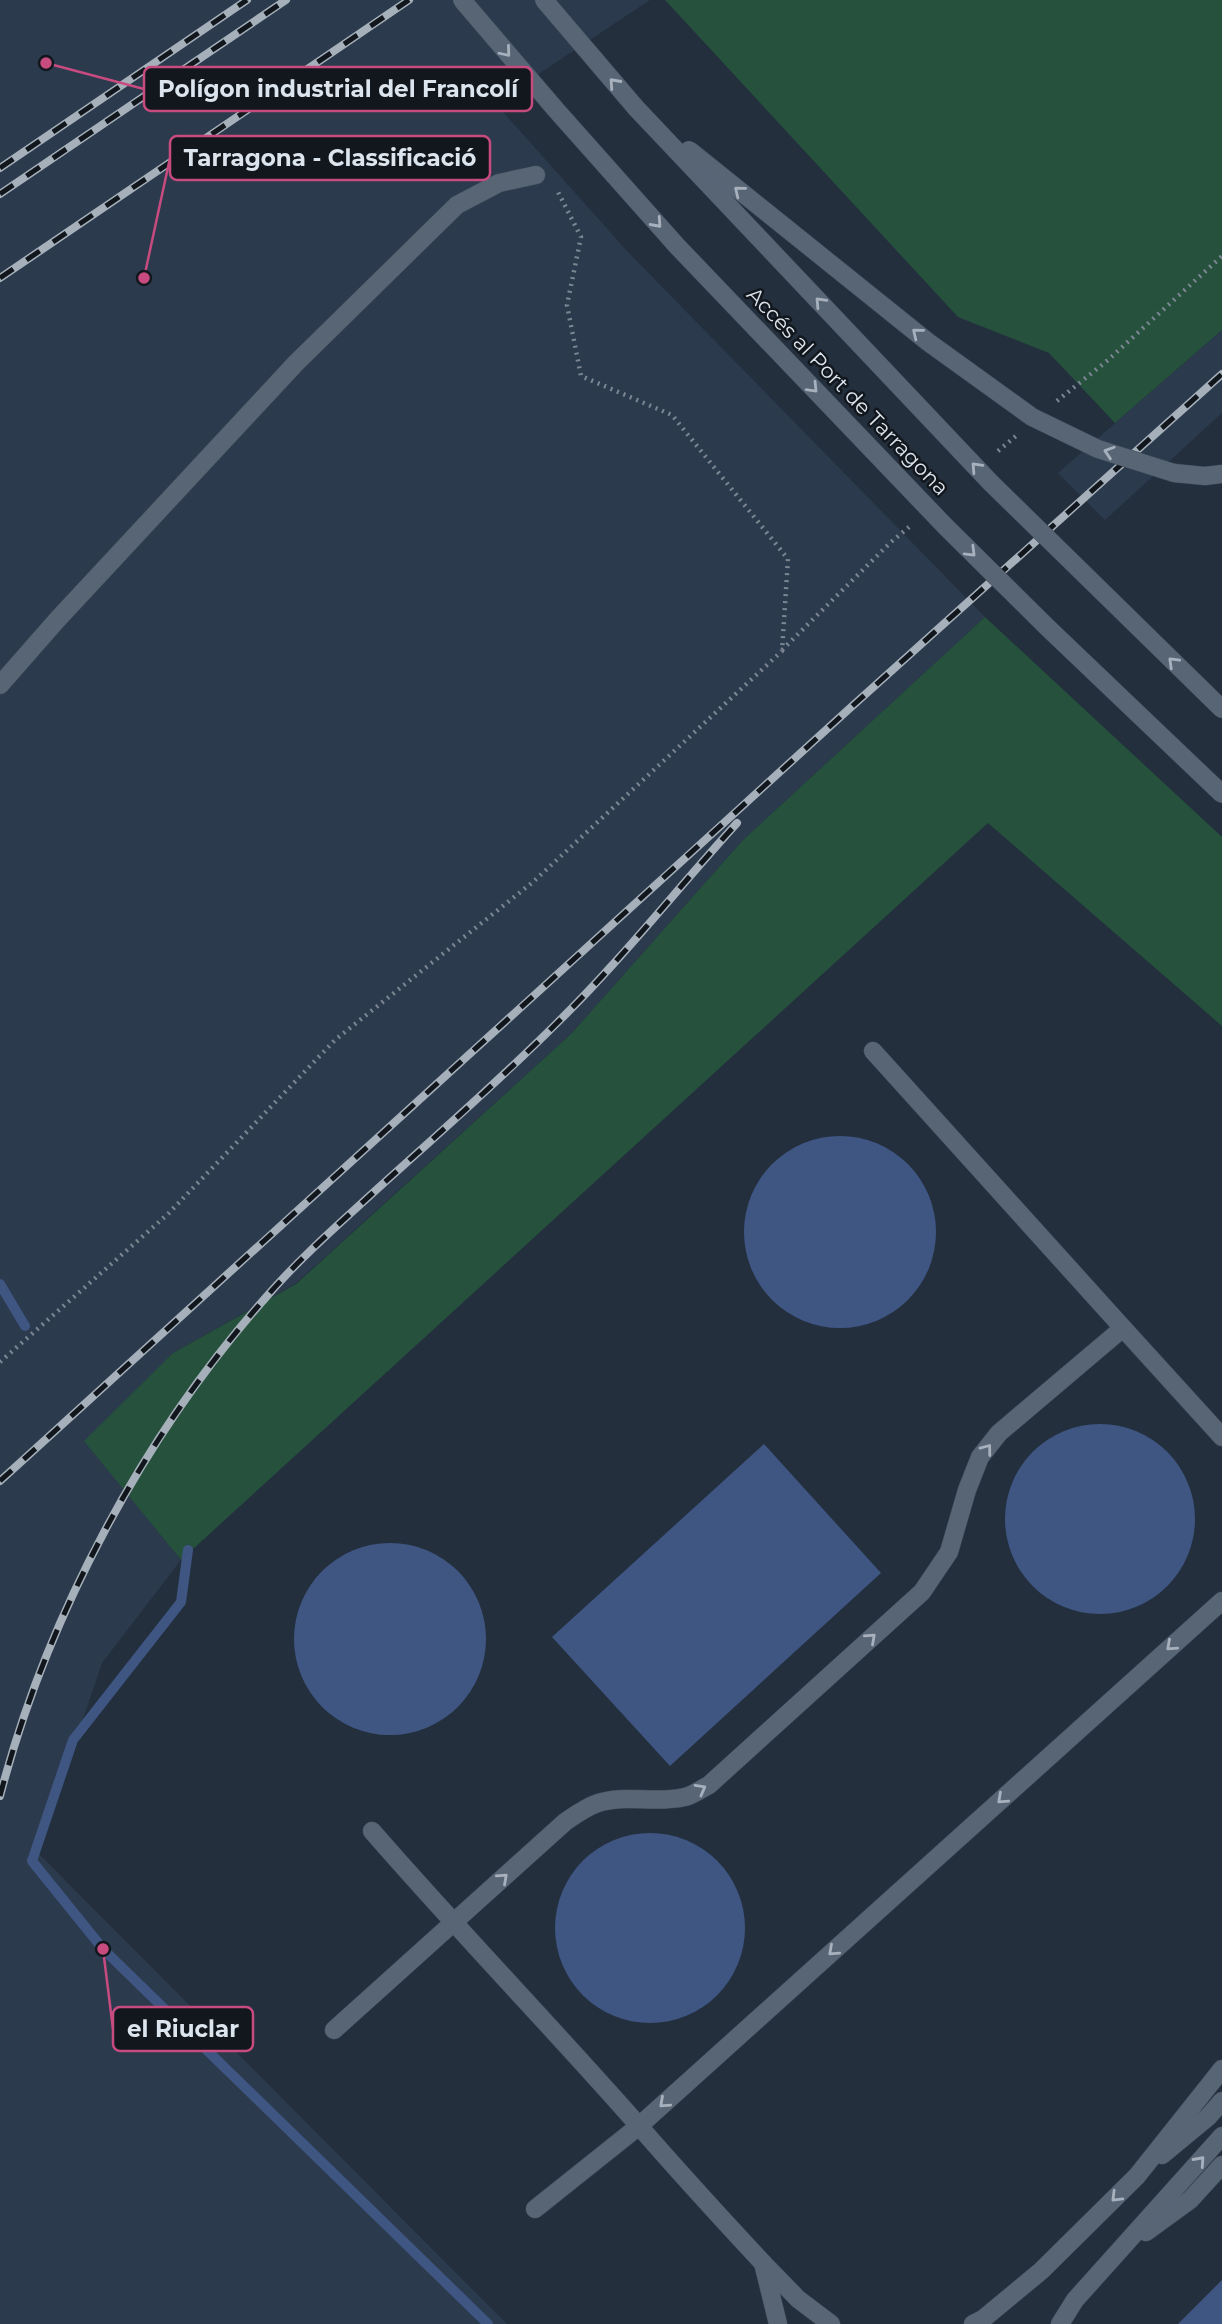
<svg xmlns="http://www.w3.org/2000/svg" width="1222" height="2324" viewBox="0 0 1222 2324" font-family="Montserrat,sans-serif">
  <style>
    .built { fill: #2b3a4d }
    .green { fill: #25513d }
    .water { fill: #3f5683 }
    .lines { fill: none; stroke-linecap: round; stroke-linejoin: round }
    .stream { stroke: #3f5683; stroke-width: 10 }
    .minor-casing { stroke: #424c58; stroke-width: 19 }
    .path { stroke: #7c8692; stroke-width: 4.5; stroke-dasharray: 2 5; stroke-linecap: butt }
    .minor { stroke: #586575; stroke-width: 18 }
    .rail-casing { stroke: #a6b0ba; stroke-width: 8 }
    .rail { stroke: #11171d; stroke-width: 5; stroke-dasharray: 16; stroke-linecap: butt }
    .minor-bridge-casing { stroke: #424c58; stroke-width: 19; stroke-linecap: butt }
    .minor-bridge { stroke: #586575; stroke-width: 18 }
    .oneway { stroke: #a7b1bd }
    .labels { text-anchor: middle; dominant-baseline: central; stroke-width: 5; stroke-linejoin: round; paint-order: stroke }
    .street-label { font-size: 21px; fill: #dce4ed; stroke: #11171d }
    .leader { fill: none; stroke: #c84b80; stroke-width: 2.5 }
    .callout-dot { fill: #c84b80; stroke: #11171d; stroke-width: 2.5 }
    .callout { fill: #11171d; stroke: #c84b80; stroke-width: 2.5 }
    .callout-label { font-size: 23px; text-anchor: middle; font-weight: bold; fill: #dce4ed }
  </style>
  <rect width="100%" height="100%" fill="#232f3d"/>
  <g class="built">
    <path d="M 0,0 L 650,0 L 495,103 L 627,251 L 985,617 L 743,840 L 571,1034 L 295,1284 L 173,1353 L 85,1441 L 181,1560 L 102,1663 L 38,1853 L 507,2324 L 0,2324 Z"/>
    <path d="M 1222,330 L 1222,413 L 1105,520 L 1058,473 Z"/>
  </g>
  <g class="green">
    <path d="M 665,0 L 1222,0 L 1222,330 L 1115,423 L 1049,353 L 958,317 Z"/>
    <path d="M 985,617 L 1222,837 L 1222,1026 L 988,823 L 181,1560 L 84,1441 L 173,1353 L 296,1284 L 571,1034 L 743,840 Z"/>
  </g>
  <g class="water">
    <circle cx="840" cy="1232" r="96"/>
    <circle cx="1100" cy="1519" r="95"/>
    <path d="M 764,1444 L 881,1573 L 670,1766 L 552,1637 Z"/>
    <circle cx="390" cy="1639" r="96"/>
    <circle cx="650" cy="1928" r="95"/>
    <path d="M 1222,2280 L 1222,2324 L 1178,2324 Z"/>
  </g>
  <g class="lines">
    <g class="stream">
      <path d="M 0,1284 L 25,1326"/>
      <path d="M 188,1550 L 181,1602 L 73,1740 L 32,1861 L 103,1949 L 488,2324"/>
    </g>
    <defs>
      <g id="minor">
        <path d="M 1174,473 L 1205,476 L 1222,474"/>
        <path d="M 0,685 L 57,620 L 296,363 L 457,205 L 499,183 L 536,175"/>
        <path d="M 873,1051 L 1123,1328"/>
        <path d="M 372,1831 C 459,1931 551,2026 639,2126 C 679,2172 721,2218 763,2263"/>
        <path d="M 334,2030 L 565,1822 C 575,1815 586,1807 598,1803 C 625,1794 656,1804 685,1797 C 693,1795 701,1789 709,1785 L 922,1592 L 949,1552 L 967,1490 L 980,1457 L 999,1433 L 1123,1328 L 1222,1437"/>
        <path d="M 1162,2155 L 1208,2117 L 1222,2101"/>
        <path d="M 535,2209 L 639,2126 L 1222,1601"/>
        <path d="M 1146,2232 L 1190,2200 L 1222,2165"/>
        <path d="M 778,2324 L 763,2263 L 798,2299 L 831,2324"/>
        <path d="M 973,2324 L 983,2319 L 1041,2271 L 1137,2176 L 1222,2069"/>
        <path d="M 1060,2324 L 1075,2300 L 1222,2136"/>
      </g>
    </defs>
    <use href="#minor" class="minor-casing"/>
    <g class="path">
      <path d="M 1057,401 L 1108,360 L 1222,256"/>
      <path d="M 998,451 L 1016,436"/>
      <path d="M 782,650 L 891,542 L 909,527"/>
      <path d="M 0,1362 L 168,1214 L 335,1040 L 533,882 L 782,651 L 788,559 L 672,415 L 581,376 L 567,305 L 581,237 L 557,190"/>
    </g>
    <use href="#minor" class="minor"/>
    <defs>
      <g id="rail">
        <path d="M 0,168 L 247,0"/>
        <path d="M 0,194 L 286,0"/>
        <path d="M 0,278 L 409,0"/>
        <path d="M 0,1481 L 849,709 L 1222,374"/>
        <path d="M 0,1796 C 47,1616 144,1434 268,1295 C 300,1258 339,1224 375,1191 C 437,1135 499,1081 558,1022 C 622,959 677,889 737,823"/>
      </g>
    </defs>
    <use href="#rail" class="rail-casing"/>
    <use href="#rail" class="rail"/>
    <defs>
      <g id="minor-bridge">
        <path d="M 462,0 L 557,111 L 677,246 L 945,526 L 1048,628 L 1222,794"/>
        <path d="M 544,0 L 636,108 L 991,483 L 1222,709"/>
        <path d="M 689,150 L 928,342 L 1032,417 L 1098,449 L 1174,473"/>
      </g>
    </defs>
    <use href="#minor-bridge" class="minor-bridge-casing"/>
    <use href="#minor-bridge" class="minor-bridge"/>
  </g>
  <defs><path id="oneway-chevron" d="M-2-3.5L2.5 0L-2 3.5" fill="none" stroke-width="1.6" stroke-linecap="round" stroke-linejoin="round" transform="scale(1.75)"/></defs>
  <g class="oneway">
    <use href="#oneway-chevron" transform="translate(506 52) rotate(50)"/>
    <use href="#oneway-chevron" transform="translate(614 83) rotate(-132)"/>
    <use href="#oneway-chevron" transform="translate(739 191) rotate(-141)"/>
    <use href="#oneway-chevron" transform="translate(657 223) rotate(48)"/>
    <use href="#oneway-chevron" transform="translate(820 302) rotate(-133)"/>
    <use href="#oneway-chevron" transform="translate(917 333) rotate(-141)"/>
    <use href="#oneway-chevron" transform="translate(813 388) rotate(46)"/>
    <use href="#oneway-chevron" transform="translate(1109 452) rotate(-162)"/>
    <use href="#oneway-chevron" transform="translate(976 467) rotate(-133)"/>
    <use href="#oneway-chevron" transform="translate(971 552) rotate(45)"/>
    <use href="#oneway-chevron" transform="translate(1173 662) rotate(-136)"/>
    <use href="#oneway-chevron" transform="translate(987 1449) rotate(-53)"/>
    <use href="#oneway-chevron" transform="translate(871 1638) rotate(-42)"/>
    <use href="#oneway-chevron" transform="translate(1171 1646) rotate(138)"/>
    <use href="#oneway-chevron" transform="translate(701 1789) rotate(-29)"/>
    <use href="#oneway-chevron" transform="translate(1002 1799) rotate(138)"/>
    <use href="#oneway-chevron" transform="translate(503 1878) rotate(-42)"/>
    <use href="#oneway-chevron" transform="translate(833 1951) rotate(138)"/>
    <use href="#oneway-chevron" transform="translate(664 2103) rotate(138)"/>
    <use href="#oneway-chevron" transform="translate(1200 2161) rotate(-48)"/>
    <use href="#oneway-chevron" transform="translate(1116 2197) rotate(135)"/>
  </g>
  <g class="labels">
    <g class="street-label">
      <text transform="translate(848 391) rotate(46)">Accés al Port de Tarragona</text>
    </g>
  </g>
  <path class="leader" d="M46 63L144 89M144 278L170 158M103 1949L113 2029"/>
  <g class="callout-dot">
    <circle cx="46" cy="63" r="7"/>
    <circle cx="144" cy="278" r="7"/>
    <circle cx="103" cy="1949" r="7"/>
  </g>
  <g class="callout">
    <rect x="144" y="67" width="388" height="44" rx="7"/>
    <rect x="170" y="136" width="320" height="44" rx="7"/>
    <rect x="113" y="2007" width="140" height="44" rx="7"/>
  </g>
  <g class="callout-label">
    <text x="338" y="97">Polígon industrial del Francolí</text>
    <text x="330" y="166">Tarragona - Classificació</text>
    <text x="183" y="2037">el Riuclar</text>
  </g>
</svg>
